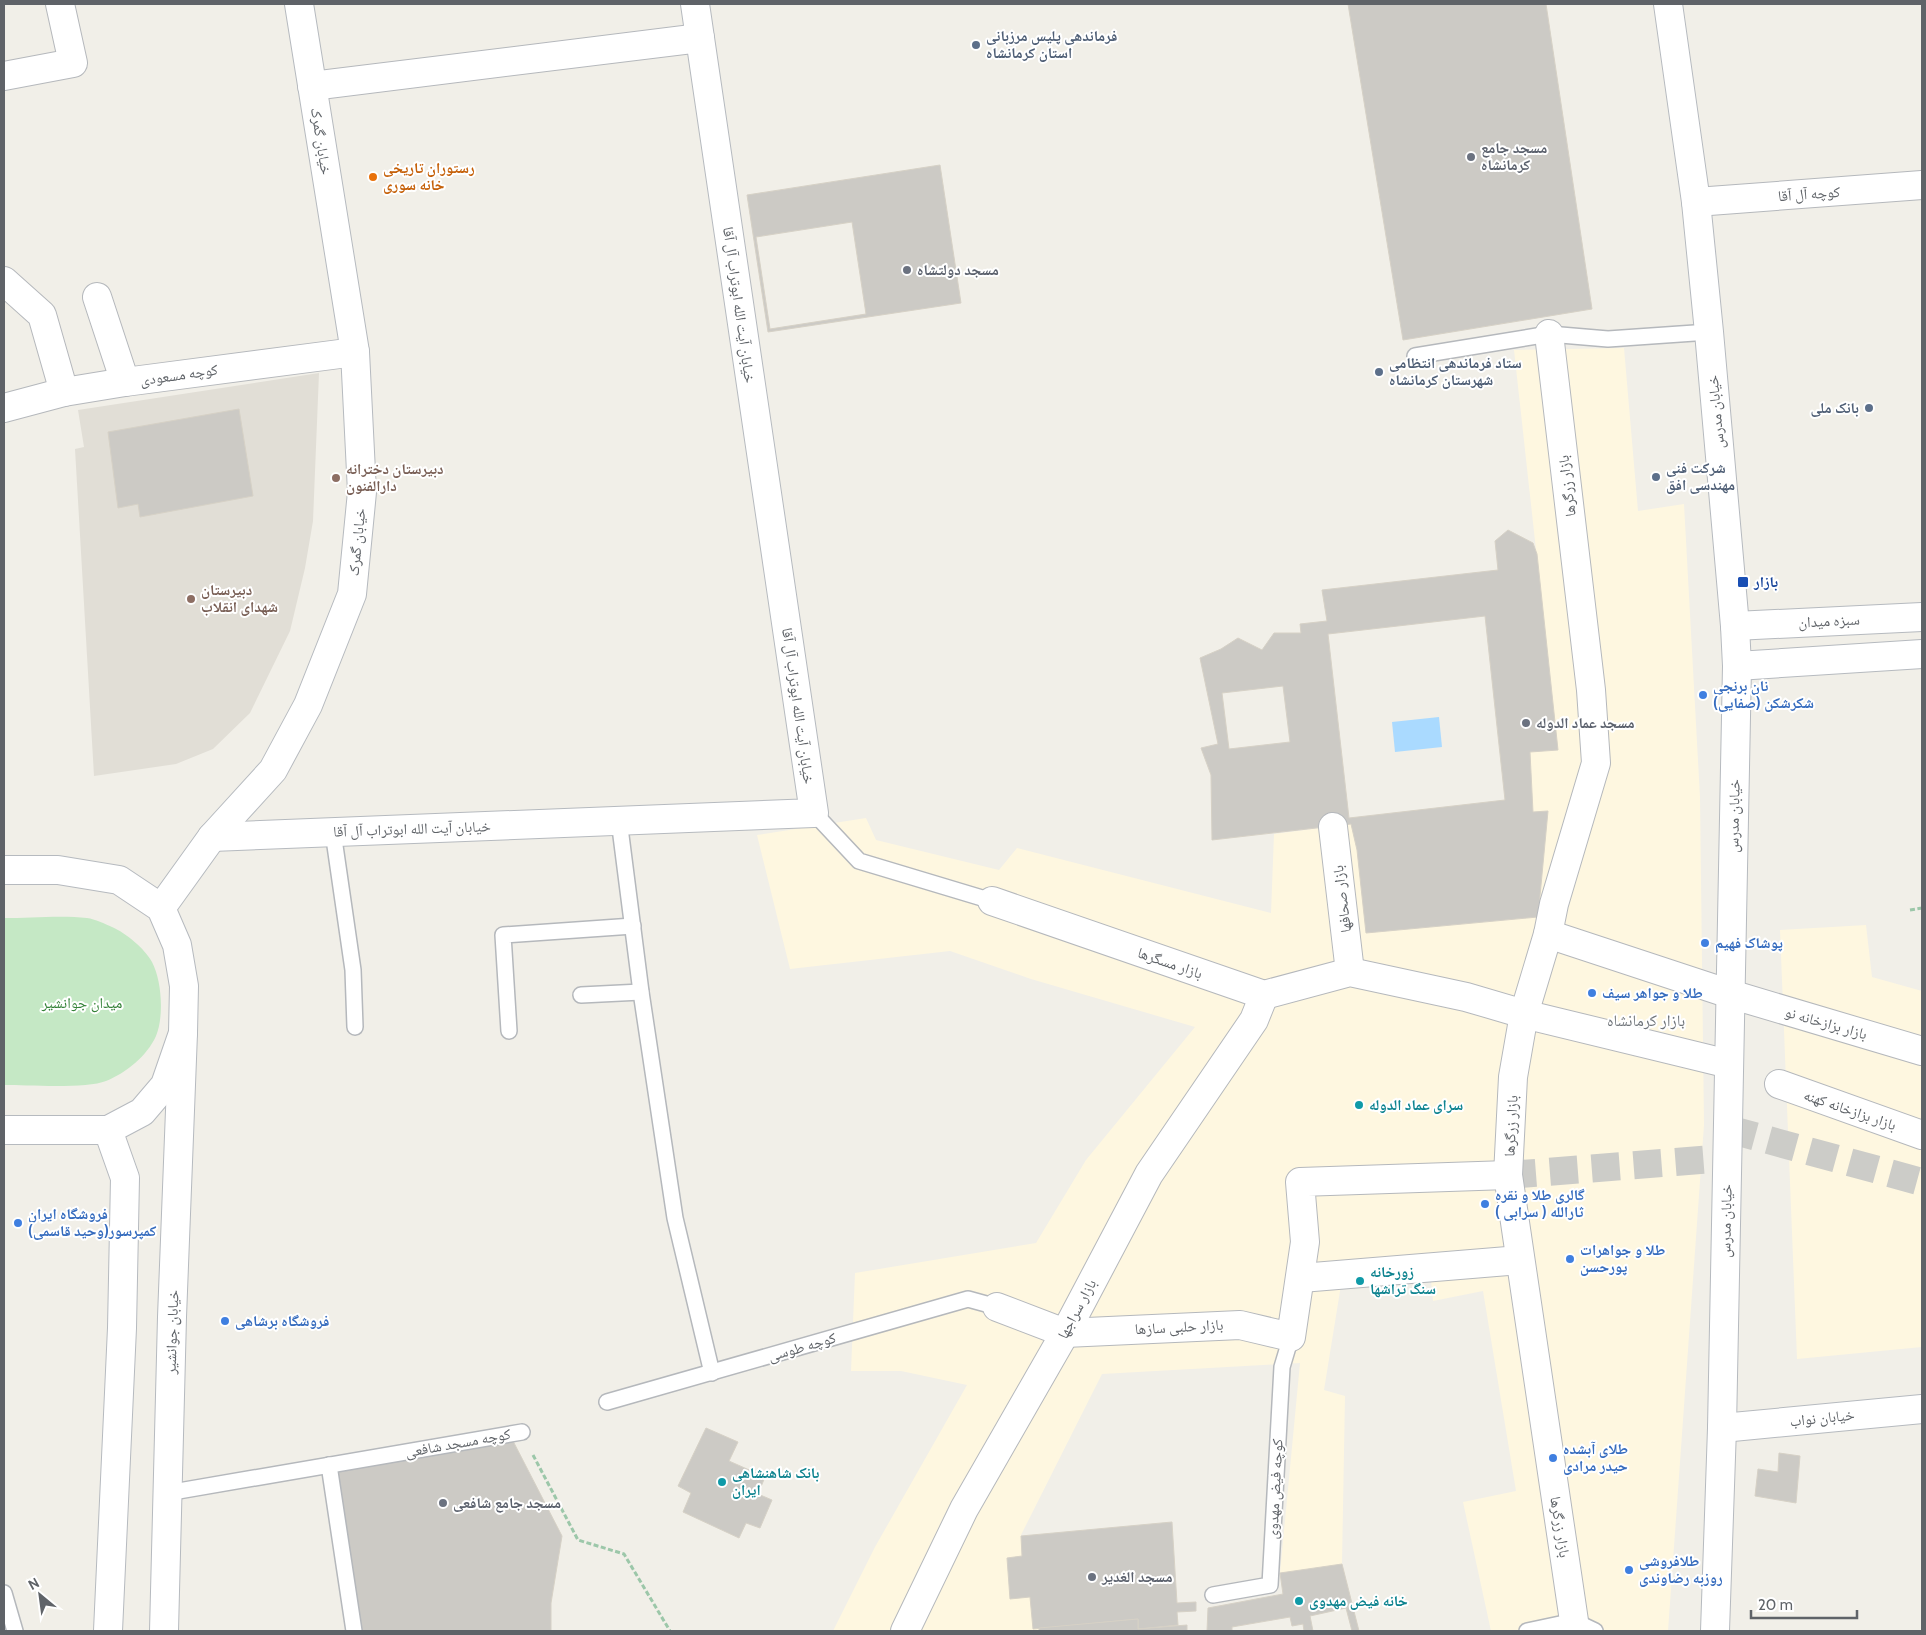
<svg xmlns="http://www.w3.org/2000/svg" width="1926" height="1635" viewBox="0 0 1926 1635" font-family="Cabin,'Noto Naskh Arabic',sans-serif">
  <style>
    .commercial { fill: #fef7e0 }
    .education { fill: #e1ded6 }
    .green { fill: #c5e8c5 }
    .water { fill: #aadaff }
    .building { fill: #cccac5; stroke: #d6d1c6; fill-rule: evenodd }
    .lines { fill: none; stroke-linecap: round; stroke-linejoin: round }
    .street-tunnel { stroke: #ccccc8; stroke-width: 28; stroke-dasharray: 28 14; stroke-linecap: butt }
    .lane-casing { stroke: #b5b8bc; stroke-width: 18 }
    .street-casing { stroke: #b5b8bc; stroke-width: 30 }
    .secondary-casing { stroke: #b6babf; stroke-width: 30 }
    .path { stroke: #9cc7a9; stroke-width: 3; stroke-dasharray: 5 2.5; stroke-linecap: butt }
    .lane { stroke: #fff; stroke-width: 15 }
    .street { stroke: #fff; stroke-width: 28 }
    .secondary { stroke: #fff; stroke-width: 28 }
    .service-dot { fill: #5c6f8a; stroke: #fff; stroke-width: 2 }
    .worship-dot { fill: #6b7280; stroke: #fff; stroke-width: 2 }
    .food-dot { fill: #e8710a; stroke: #fff; stroke-width: 2 }
    .education-dot { fill: #8d6e63; stroke: #fff; stroke-width: 2 }
    .transit-dot { fill: #1a4fb4; stroke: #fff; stroke-width: 2 }
    .shop-dot { fill: #3f7fe0; stroke: #fff; stroke-width: 2 }
    .culture-dot { fill: #0f9aa8; stroke: #fff; stroke-width: 2 }
    .labels { text-anchor: middle; dominant-baseline: central; stroke-width: 4; stroke-linejoin: round; paint-order: stroke }
    .service-label { font-size: 15px; font-weight: bold; fill: #4e5e75; stroke: #fff; text-anchor: start }
    .street-label { font-size: 15px; fill: #5f6368; stroke: #fff }
    .worship-label { font-size: 15px; font-weight: bold; fill: #5b616d; stroke: #fff; text-anchor: start }
    .food-label { font-size: 15px; font-weight: bold; fill: #c56008; stroke: #fff; text-anchor: start }
    .education-label { font-size: 15px; font-weight: bold; fill: #785e54; stroke: #fff; text-anchor: start }
    .transit-label { font-size: 15px; font-weight: bold; fill: #164399; stroke: #fff; text-anchor: start }
    .shop-label { font-size: 15px; font-weight: bold; fill: #366cbe; stroke: #fff; text-anchor: start }
    .park-label { font-size: 15px; fill: #348238; stroke: #fff }
    .culture-label { font-size: 15px; font-weight: bold; fill: #0d838f; stroke: #fff; text-anchor: start }
    .neighbourhood-label { font-size: 16px; fill: #70757a; stroke: #fff }
  </style>
  <rect width="100%" height="100%" fill="#f1efe8"/>
  <g class="commercial">
    <path d="M 1624,348 L 1638,511 L 1684,504 L 1700,797 L 1704,1125 L 1668,1631 L 1491,1631 L 1463,1502 L 1516,1491 L 1483,1291 L 1433,1301 L 1431,1280 L 1341,1285 L 1324,1390 L 1345,1396 L 1342,1564 L 1280,1573 L 1300,1363 L 1102,1374 L 1021,1535 L 1022,1556 L 1007,1558 L 1010,1598 L 1030,1597 L 1039,1631 L 833,1631 L 875,1547 L 967,1385 L 901,1371 L 851,1371 L 855,1273 L 1036,1243 L 1086,1160 L 1195,1027 L 1031,979 L 950,951 L 790,969 L 757,835 L 866,818 L 876,840 L 999,870 L 1017,848 L 1271,913 L 1274,834 L 1351,824 L 1357,850 L 1366,933 L 1538,917 L 1548,811 L 1533,812 L 1530,752 L 1558,750 L 1514,350 Z"/>
    <path d="M 1866,925 L 1872,977 L 1922,991 L 1922,1347 L 1797,1359 L 1780,930 Z"/>
  </g>
  <path class="education" d="M 319,373 L 313,521 L 305,568 L 290,631 L 250,713 L 213,749 L 176,764 L 94,776 L 75,449 L 84,447 L 78,410 Z"/>
  <path class="green" d="M 4,918 C 29,918 63,915 87,918 C 95,919 105,924 112,927 C 126,933 145,949 152,962 C 162,981 164,1017 156,1036 C 147,1056 126,1073 106,1081 C 87,1089 27,1085 4,1085 Z"/>
  <path class="water" d="M 1439,717 L 1442,747 L 1395,752 L 1392,722 Z"/>
  <g class="building">
    <path d="M 1348,4 L 1546,4 L 1592,309 L 1403,340 Z"/>
    <path d="M 940,165 L 961,303 L 768,332 L 747,195 ZM 852,222 L 866,314 L 770,329 L 756,237 Z"/>
    <path d="M 239,409 L 253,496 L 140,517 L 138,504 L 118,508 L 108,432 Z"/>
    <path d="M 1508,530 L 1533,543 L 1537,554 L 1558,750 L 1530,752 L 1533,812 L 1548,811 L 1538,917 L 1366,933 L 1357,850 L 1351,824 L 1212,840 L 1211,775 L 1201,748 L 1218,744 L 1200,658 L 1221,649 L 1238,638 L 1262,650 L 1274,633 L 1301,633 L 1300,624 L 1327,621 L 1322,590 L 1498,570 L 1495,541 ZM 1485,616 L 1505,800 L 1349,818 L 1328,634 ZM 1283,686 L 1290,742 L 1229,749 L 1222,693 Z"/>
    <path d="M 706,1428 L 738,1442 L 729,1461 L 765,1477 L 758,1494 L 772,1500 L 760,1528 L 746,1523 L 739,1538 L 683,1512 L 691,1493 L 678,1486 Z"/>
    <path d="M 512,1439 L 562,1536 L 551,1603 L 551,1631 L 360,1631 L 336,1470 Z"/>
    <path d="M 1779,1453 L 1800,1456 L 1796,1503 L 1755,1496 L 1758,1469 L 1778,1472 Z"/>
    <path d="M 1172,1522 L 1177,1603 L 1196,1602 L 1196,1611 L 1177,1612 L 1178,1625 L 1138,1629 L 1138,1619 L 1033,1629 L 1030,1597 L 1010,1599 L 1007,1558 L 1022,1556 L 1021,1536 Z"/>
    <path d="M 1342,1564 L 1359,1631 L 1352,1631 L 1346,1608 L 1310,1616 L 1313,1631 L 1304,1631 L 1303,1624 L 1292,1626 L 1290,1617 L 1232,1627 L 1232,1631 L 1207,1631 L 1208,1608 L 1283,1594 L 1280,1573 Z"/>
    <path d="M 1138,1619 L 1138,1629 L 1187,1625 L 1187,1631 L 1039,1631 L 1039,1628 Z"/>
  </g>
  <g class="lines">
    <g class="street-tunnel">
      <path d="M 1728,1129 L 1922,1182"/>
      <path d="M 1508,1175 L 1727,1158"/>
    </g>
    <defs>
      <g id="lane">
        <path d="M 1415,356 L 1549,334 L 1608,339 L 1709,332"/>
        <path d="M 814,813 L 859,861 L 992,901"/>
        <path d="M 619,820 L 641,992 L 675,1218 L 712,1373"/>
        <path d="M 333,832 L 353,970 L 355,1027"/>
        <path d="M 581,995 L 641,992"/>
        <path d="M 509,1031 L 503,935 L 633,926"/>
        <path d="M 607,1402 L 968,1299 L 997,1307"/>
        <path d="M 329,1465 L 354,1631"/>
        <path d="M 167,1493 L 522,1432"/>
        <path d="M 4,1593 L 15,1631"/>
        <path d="M 1213,1595 L 1270,1585 L 1282,1367 L 1291,1337"/>
        <path d="M 1527,1631 L 1574,1621 L 1595,1631"/>
      </g>
      <g id="street">
        <path d="M 4,76 L 73,63 L 60,4"/>
        <path d="M 312,86 L 700,38"/>
        <path d="M 1696,202 L 1922,185"/>
        <path d="M 4,281 L 42,315 L 64,392"/>
        <path d="M 97,297 L 125,382"/>
        <path d="M 1549,334 L 1591,690 L 1596,763 L 1554,904 L 1548,934 L 1524,1014 L 1513,1077 L 1508,1175 L 1574,1621"/>
        <path d="M 4,408 L 64,392 L 125,382 L 355,352"/>
        <path d="M 1333,827 L 1350,972"/>
        <path d="M 992,901 L 1264,995 L 1350,972 L 1466,997 L 1524,1014 L 1729,1064"/>
        <path d="M 1548,934 L 1730,994 L 1922,1051"/>
        <path d="M 1779,1084 L 1922,1135"/>
        <path d="M 1301,1278 L 1520,1260"/>
        <path d="M 997,1307 L 1065,1333 L 1240,1325 L 1291,1337 L 1305,1242 L 1300,1182 L 1508,1175"/>
        <path d="M 905,1631 L 964,1509 L 1065,1333 L 1149,1174 L 1254,1020 L 1264,995"/>
      </g>
      <g id="secondary">
        <path d="M 1668,4 L 1696,202 L 1709,332 L 1735,626 L 1737,666 L 1722,1428 L 1715,1631"/>
        <path d="M 1735,626 L 1922,617"/>
        <path d="M 1737,666 L 1922,654"/>
        <path d="M 212,837 L 814,813 L 695,4"/>
        <path d="M 4,870 L 58,870 L 119,880 L 161,908 L 177,945 L 184,986 L 183,1033 L 165,1085 L 142,1112 L 108,1130 L 4,1130"/>
        <path d="M 161,908 L 212,837 L 273,770 L 308,705 L 352,594 L 362,492 L 355,352 L 299,4"/>
        <path d="M 1722,1428 L 1922,1409"/>
        <path d="M 108,1631 L 122,1328 L 125,1178 L 108,1130"/>
        <path d="M 164,1631 L 172,1317 L 183,1033"/>
      </g>
    </defs>
    <use href="#lane" class="lane-casing"/>
    <use href="#street" class="street-casing"/>
    <use href="#secondary" class="secondary-casing"/>
    <g class="path">
      <path d="M 1910,910 L 1922,908"/>
      <path d="M 533,1455 L 578,1540 L 624,1554 L 670,1631"/>
    </g>
    <use href="#lane" class="lane"/>
    <use href="#street" class="street"/>
    <use href="#secondary" class="secondary"/>
  </g>
  <g class="service-dot">
    <circle cx="976" cy="45" r="5"/>
    <circle cx="1379" cy="372" r="5"/>
    <circle cx="1869" cy="408" r="5"/>
    <circle cx="1656" cy="477" r="5"/>
  </g>
  <g class="worship-dot">
    <circle cx="1471" cy="157" r="5"/>
    <circle cx="907" cy="270" r="5"/>
    <circle cx="1526" cy="723" r="5"/>
    <circle cx="443" cy="1503" r="5"/>
    <circle cx="1092" cy="1577" r="5"/>
  </g>
  <circle class="food-dot" cx="373" cy="177" r="5"/>
  <g class="education-dot">
    <circle cx="336" cy="478" r="5"/>
    <circle cx="191" cy="599" r="5"/>
  </g>
  <rect class="transit-dot" x="1737" y="576" width="12" height="12" rx="2.5"/>
  <g class="shop-dot">
    <circle cx="1703" cy="695" r="5"/>
    <circle cx="1705" cy="943" r="5"/>
    <circle cx="1592" cy="993" r="5"/>
    <circle cx="1485" cy="1204" r="5"/>
    <circle cx="18" cy="1223" r="5"/>
    <circle cx="1570" cy="1259" r="5"/>
    <circle cx="225" cy="1321" r="5"/>
    <circle cx="1553" cy="1458" r="5"/>
    <circle cx="1629" cy="1570" r="5"/>
  </g>
  <g class="culture-dot">
    <circle cx="1359" cy="1105" r="5"/>
    <circle cx="1360" cy="1281" r="5"/>
    <circle cx="722" cy="1482" r="5"/>
    <circle cx="1299" cy="1601" r="5"/>
  </g>
  <g class="labels">
    <g class="service-label">
      <text x="986" y="36">فرماندهی پلیس مرزبانی<tspan x="986" dy="17">استان کرمانشاه</tspan></text>
      <text x="1389" y="363">ستاد فرماندهی انتظامی<tspan x="1389" dy="17">شهرستان کرمانشاه</tspan></text>
      <text x="1859" y="408" text-anchor="end">بانک ملی</text>
      <text x="1666" y="468">شرکت فنی<tspan x="1666" dy="17">مهندسی افق</tspan></text>
    </g>
    <g class="street-label">
      <text transform="translate(321 141) rotate(81)">خیابان گمرک</text>
      <text transform="translate(1809 194) rotate(-4)">کوچه آل آقا</text>
      <text transform="translate(739 305) rotate(82)">خیابان آیت الله ابوتراب آل آقا</text>
      <text transform="translate(179 375) rotate(-8)">کوچه مسعودی</text>
      <text transform="translate(1716 412) rotate(-95)">خیابان مدرس</text>
      <text transform="translate(1567 486) rotate(-97)">بازار زرگرها</text>
      <text transform="translate(357 542) rotate(-84)">خیابان گمرک</text>
      <text transform="translate(1829 621) rotate(-3)">سبزه میدان</text>
      <text transform="translate(798 706) rotate(82)">خیابان آیت الله ابوتراب آل آقا</text>
      <text transform="translate(1734 816) rotate(-89)">خیابان مدرس</text>
      <text transform="translate(412 829) rotate(-2)">خیابان آیت الله ابوتراب آل آقا</text>
      <text transform="translate(1342 899) rotate(-97)">بازار صحافها</text>
      <text transform="translate(1170 963) rotate(19)">بازار مسگرها</text>
      <text transform="translate(1826 1023) rotate(16)">بازار بزازخانه نو</text>
      <text transform="translate(1850 1110) rotate(19)">بازار بزازخانه کهنه</text>
      <text transform="translate(1511 1126) rotate(-87)">بازار زرگرها</text>
      <text transform="translate(1726 1221) rotate(-89)">خیابان مدرس</text>
      <text transform="translate(1077 1309) rotate(-62)">بازار سراجها</text>
      <text transform="translate(1179 1327) rotate(-3)">بازار حلبی سازها</text>
      <text transform="translate(172 1332) rotate(-88)">خیابان جوانشیر</text>
      <text transform="translate(802 1347) rotate(-16)">کوچه طوسی</text>
      <text transform="translate(1822 1418) rotate(-6)">خیابان نواب</text>
      <text transform="translate(458 1443) rotate(-10)">کوچه مسجد شافعی</text>
      <text transform="translate(1275 1489) rotate(-87)">کوچه فیض مهدوی</text>
      <text transform="translate(1560 1527) rotate(81)">بازار زرگرها</text>
    </g>
    <g class="worship-label">
      <text x="1481" y="148">مسجد جامع<tspan x="1481" dy="17">کرمانشاه</tspan></text>
      <text x="917" y="270">مسجد دولتشاه</text>
      <text x="1536" y="723">مسجد عماد الدوله</text>
      <text x="453" y="1503">مسجد جامع شافعی</text>
      <text x="1102" y="1577">مسجد الغدیر</text>
    </g>
    <g class="food-label">
      <text x="383" y="168">رستوران تاریخی<tspan x="383" dy="17">خانه سوری</tspan></text>
    </g>
    <g class="education-label">
      <text x="346" y="469">دبیرستان دخترانه<tspan x="346" dy="17">دارالفنون</tspan></text>
      <text x="201" y="590">دبیرستان<tspan x="201" dy="17">شهدای انقلاب</tspan></text>
    </g>
    <g class="transit-label">
      <text x="1754" y="582">بازار</text>
    </g>
    <g class="shop-label">
      <text x="1713" y="686">نان برنجی<tspan x="1713" dy="17">شکرشکن (صفایی)</tspan></text>
      <text x="1715" y="943">پوشاک فهیم</text>
      <text x="1602" y="993">طلا و جواهر سیف</text>
      <text x="1495" y="1195">گالری طلا و نقره<tspan x="1495" dy="17">ثارالله ( سرابی )</tspan></text>
      <text x="28" y="1214">فروشگاه ایران<tspan x="28" dy="17">کمپرسور(وحید قاسمی)</tspan></text>
      <text x="1580" y="1250">طلا و جواهرات<tspan x="1580" dy="17">پورحسن</tspan></text>
      <text x="235" y="1321">فروشگاه برشاهی</text>
      <text x="1563" y="1449">طلای آبشده<tspan x="1563" dy="17">حیدر مرادی</tspan></text>
      <text x="1639" y="1561">طلافروشی<tspan x="1639" dy="17">روزبه رضاوندی</tspan></text>
    </g>
    <g class="park-label">
      <text x="82" y="1003">میدان جوانشیر</text>
    </g>
    <g class="culture-label">
      <text x="1369" y="1105">سرای عماد الدوله</text>
      <text x="1370" y="1272">زورخانه<tspan x="1370" dy="17">سنگ تراشها</tspan></text>
      <text x="732" y="1473">بانک شاهنشاهی<tspan x="732" dy="17">ایران</tspan></text>
      <text x="1309" y="1601">خانه فیض مهدوی</text>
    </g>
    <g class="neighbourhood-label">
      <text x="1646" y="1020">بازار کرمانشاه</text>
    </g>
  </g>
  <rect width="1926" height="1635" fill="none" stroke="#5f6368" stroke-width="10"/>
  <g transform="translate(40 1595) rotate(331)" stroke="#ffffff" stroke-width="4" paint-order="stroke">
  <path d="M0-4L9 19L0 12L-9 19Z" fill="#5f6368"/>
  <text y="-8" font-size="14" font-weight="bold" text-anchor="middle" fill="#5f6368">N</text>
  </g>
  <path d="M1751 1610v8h106v-8" fill="none" stroke="#5f6368" stroke-width="2.5"/>
  <text x="1758" y="1610" font-size="15" fill="#5f6368" stroke="#ffffff" stroke-width="4" paint-order="stroke">20 m</text>
</svg>
